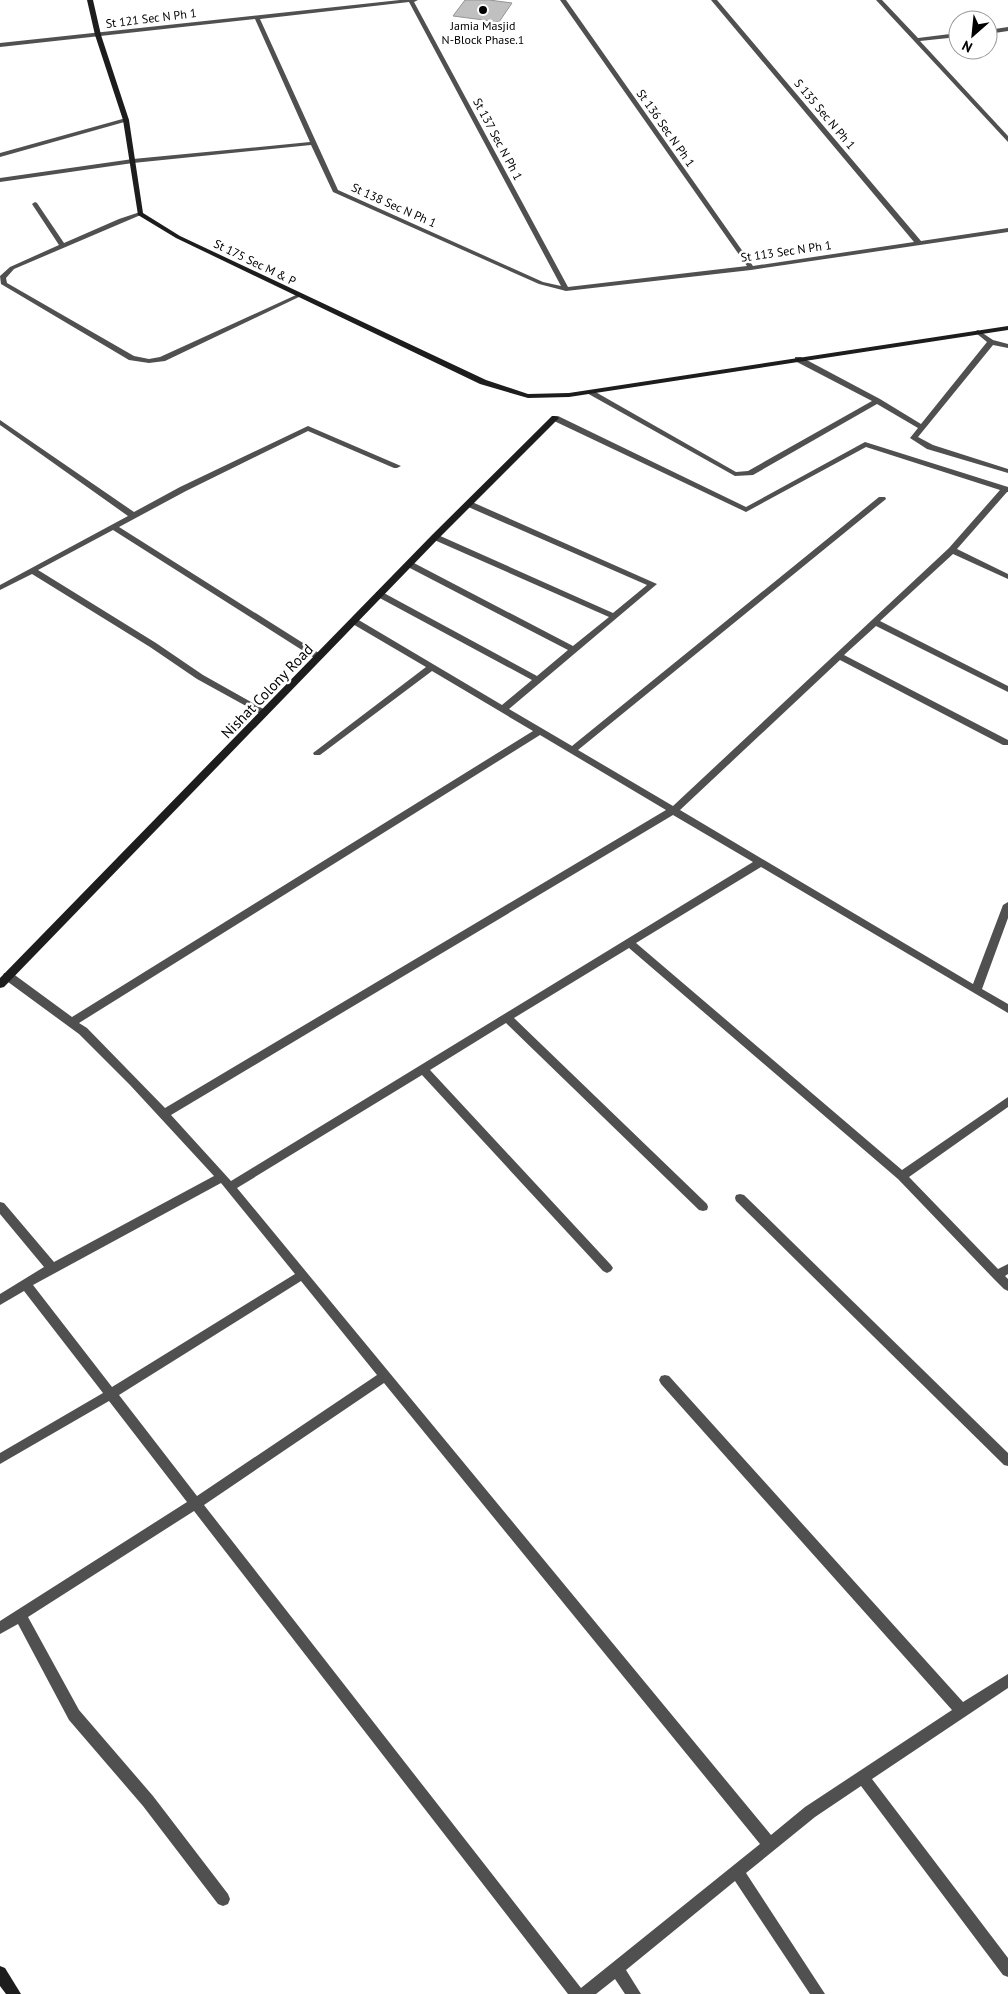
<svg xmlns="http://www.w3.org/2000/svg" width="1008" height="1994" viewBox="0 0 1008 1994" font-family="'PT Sans',sans-serif">
  <style>
    .building { fill: #c0c0c0; stroke: #949494 }
    .lines { fill: none; stroke-linecap: round; stroke-linejoin: round }
    .street { fill: #505050; fill-rule: evenodd }
    .secondary { fill: #1d1d1d; fill-rule: evenodd }
    .poi-dot { fill: #000; stroke: #fff; stroke-width: 2 }
    .labels { text-anchor: middle; dominant-baseline: central; stroke-width: 5; stroke-linejoin: round; paint-order: stroke }
    .far-street-label { font-size: 12px; fill: #000; stroke: #fff }
    .far-poi-label { font-size: 12px; fill: #000; stroke: #fff }
    .street-label { font-size: 15px; fill: #000; stroke: #fff }
  </style>
  <rect width="100%" height="100%" fill="#fff"/>
  <path class="building" d="M 465,0 L 489,0 L 512,3 L 499,22 L 453,16 Z"/>
  <g class="lines">
    <g class="street">
      <path d="M 400,0 L 418,0 L 414,2 L 568,287 L 747,266 L 560,0 L 566,0 L 753,266 L 914,242 L 711,0 L 717,0 L 921,241 L 1008,228 L 1008,232 L 751,270 L 566,291 L 539,284 L 333,192 L 311,145 L 133,163 L 0,182 L 0,178 L 133,159 L 310,142 L 255,19 L 0,47 L 0,43 ZM 409,2 L 561,286 L 543,282 L 338,190 L 260,19 Z"/>
      <path d="M 876,0 L 882,0 L 918,38 L 958,33 L 958,37 L 920,41 L 1008,136 L 1008,142 Z"/>
      <path d="M 1008,27 L 1008,31 L 988,34 L 988,30 Z"/>
      <path d="M 126,118 L 129,120 L 128,121 L 0,157 L 0,153 Z"/>
      <path d="M 35,202 L 37,203 L 64,243 L 119,219 L 140,212 L 143,214 L 14,269 L 6,278 L 7,283 L 134,356 L 149,359 L 160,357 L 296,295 L 301,296 L 165,361 L 149,363 L 129,360 L 1,284 L 0,276 L 10,267 L 59,245 L 32,204 Z"/>
      <path d="M 978,330 L 993,340 L 1008,344 L 1008,348 L 993,345 L 918,437 L 933,445 L 1008,469 L 1008,473 L 927,449 L 910,438 L 918,428 L 877,404 L 753,475 L 735,476 L 585,392 L 592,390 L 736,472 L 748,471 L 872,401 L 795,361 L 795,357 L 801,357 L 880,399 L 921,424 L 987,342 L 976,333 L 974,332 Z"/>
      <path d="M 552,416 L 558,416 L 746,507 L 865,442 L 1008,487 L 1008,492 L 1007,492 L 957,549 L 1008,574 L 1008,579 L 953,554 L 880,621 L 1008,686 L 1008,692 L 876,626 L 844,655 L 1008,740 L 1008,745 L 1003,745 L 840,660 L 680,810 L 973,984 L 1003,905 L 1008,902 L 1008,918 L 982,989 L 1008,1004 L 1008,1013 L 761,867 L 636,943 L 902,1170 L 1008,1097 L 1008,1107 L 909,1177 L 998,1269 L 1008,1264 L 1008,1274 L 1005,1276 L 1008,1279 L 1008,1291 L 1004,1289 L 993,1278 L 898,1179 L 629,948 L 514,1018 L 707,1204 L 708,1207 L 707,1210 L 703,1211 L 699,1210 L 506,1023 L 430,1070 L 611,1265 L 613,1268 L 611,1271 L 607,1273 L 603,1271 L 422,1075 L 237,1188 L 771,1835 L 805,1807 L 952,1710 L 661,1384 L 659,1380 L 661,1376 L 665,1375 L 669,1376 L 963,1702 L 1008,1674 L 1008,1688 L 872,1779 L 1008,1958 L 1008,1977 L 1003,1975 L 861,1786 L 815,1817 L 746,1873 L 825,1994 L 810,1994 L 735,1881 L 626,1970 L 641,1994 L 625,1994 L 615,1979 L 596,1994 L 568,1994 L 194,1511 L 28,1617 L 79,1710 L 153,1796 L 228,1894 L 230,1899 L 228,1904 L 223,1906 L 218,1904 L 143,1806 L 69,1720 L 18,1624 L 0,1634 L 0,1621 L 187,1502 L 109,1401 L 0,1464 L 0,1453 L 103,1393 L 24,1291 L 0,1305 L 0,1294 L 44,1267 L 0,1214 L 0,1202 L 4,1203 L 54,1262 L 214,1176 L 130,1085 L 79,1034 L 4,979 L 3,976 L 4,973 L 12,973 L 72,1017 L 533,731 L 432,671 L 320,755 L 314,755 L 313,753 L 426,667 L 351,623 L 351,619 L 357,619 L 502,705 L 532,680 L 376,596 L 376,592 L 382,592 L 537,676 L 568,650 L 406,566 L 406,562 L 412,562 L 573,646 L 609,617 L 432,539 L 432,535 L 438,535 L 613,613 L 647,585 L 466,506 L 466,502 L 472,502 L 657,584 L 509,709 L 572,746 L 879,497 L 885,497 L 886,499 L 578,750 L 673,806 L 949,548 L 1000,490 L 866,447 L 746,512 L 552,420 ZM 540,735 L 666,810 L 165,1108 L 87,1028 L 79,1023 ZM 673,815 L 753,862 L 231,1181 L 171,1115 ZM 221,1183 L 295,1274 L 112,1387 L 33,1285 ZM 301,1281 L 377,1375 L 197,1496 L 119,1395 ZM 384,1383 L 760,1844 L 581,1988 L 204,1505 Z"/>
      <path d="M 0,420 L 134,512 L 180,487 L 308,426 L 401,466 L 397,468 L 394,468 L 308,431 L 186,491 L 119,527 L 322,655 L 322,659 L 316,659 L 113,530 L 38,570 L 156,643 L 203,675 L 267,711 L 268,713 L 267,715 L 264,716 L 197,679 L 150,647 L 32,574 L 0,590 L 0,585 L 128,516 L 0,425 Z"/>
      <path d="M 740,1194 L 744,1195 L 1008,1453 L 1008,1466 L 1004,1465 L 736,1201 L 735,1198 L 736,1195 Z"/>
    </g>
    <g class="secondary">
      <path d="M 87,0 L 93,0 L 101,35 L 129,120 L 143,213 L 180,236 L 486,380 L 528,394 L 569,393 L 1008,326 L 1008,330 L 569,397 L 528,398 L 480,384 L 176,238 L 138,215 L 123,120 L 95,35 Z"/>
      <path d="M 552,416 L 555,416 L 559,418 L 438,539 L 4,987 L 0,988 L 0,978 L 432,535 Z"/>
      <path d="M 0,1966 L 5,1968 L 21,1994 L 6,1994 L 0,1986 Z"/>
    </g>
  </g>
  <circle class="poi-dot" cx="483" cy="10" r="5"/>
  <g class="labels">
    <g class="far-street-label">
      <text transform="translate(151 18) rotate(-7)">St 121 Sec N Ph 1</text>
      <text transform="translate(825 114) rotate(50)">S 135 Sec N Ph 1</text>
      <text transform="translate(666 128) rotate(55)">St 136 Sec N Ph 1</text>
      <text transform="translate(498 139) rotate(62)">St 137 Sec N Ph 1</text>
      <text transform="translate(394 205) rotate(24)">St 138 Sec N Ph 1</text>
      <text transform="translate(786 251) rotate(-8)">St 113 Sec N Ph 1</text>
      <text transform="translate(255 262) rotate(26)">St 175 Sec M &amp; P</text>
    </g>
    <g class="far-poi-label">
      <text x="483" y="25">Jamia Masjid<tspan x="483" dy="14">N-Block Phase.1</tspan></text>
    </g>
    <g class="street-label">
      <text transform="translate(267 691) rotate(-46)">Nishat Colony Road</text>
    </g>
  </g>
  <g transform="translate(973 35) rotate(207)"><circle r="24" fill="#ffffff" stroke="#999999"/>
  <path d="M0-4L9 19L0 12L-9 19Z" fill="#000000"/>
  <text y="-8" font-size="14" font-weight="bold" text-anchor="middle" fill="#000000">N</text>
  </g>
</svg>
